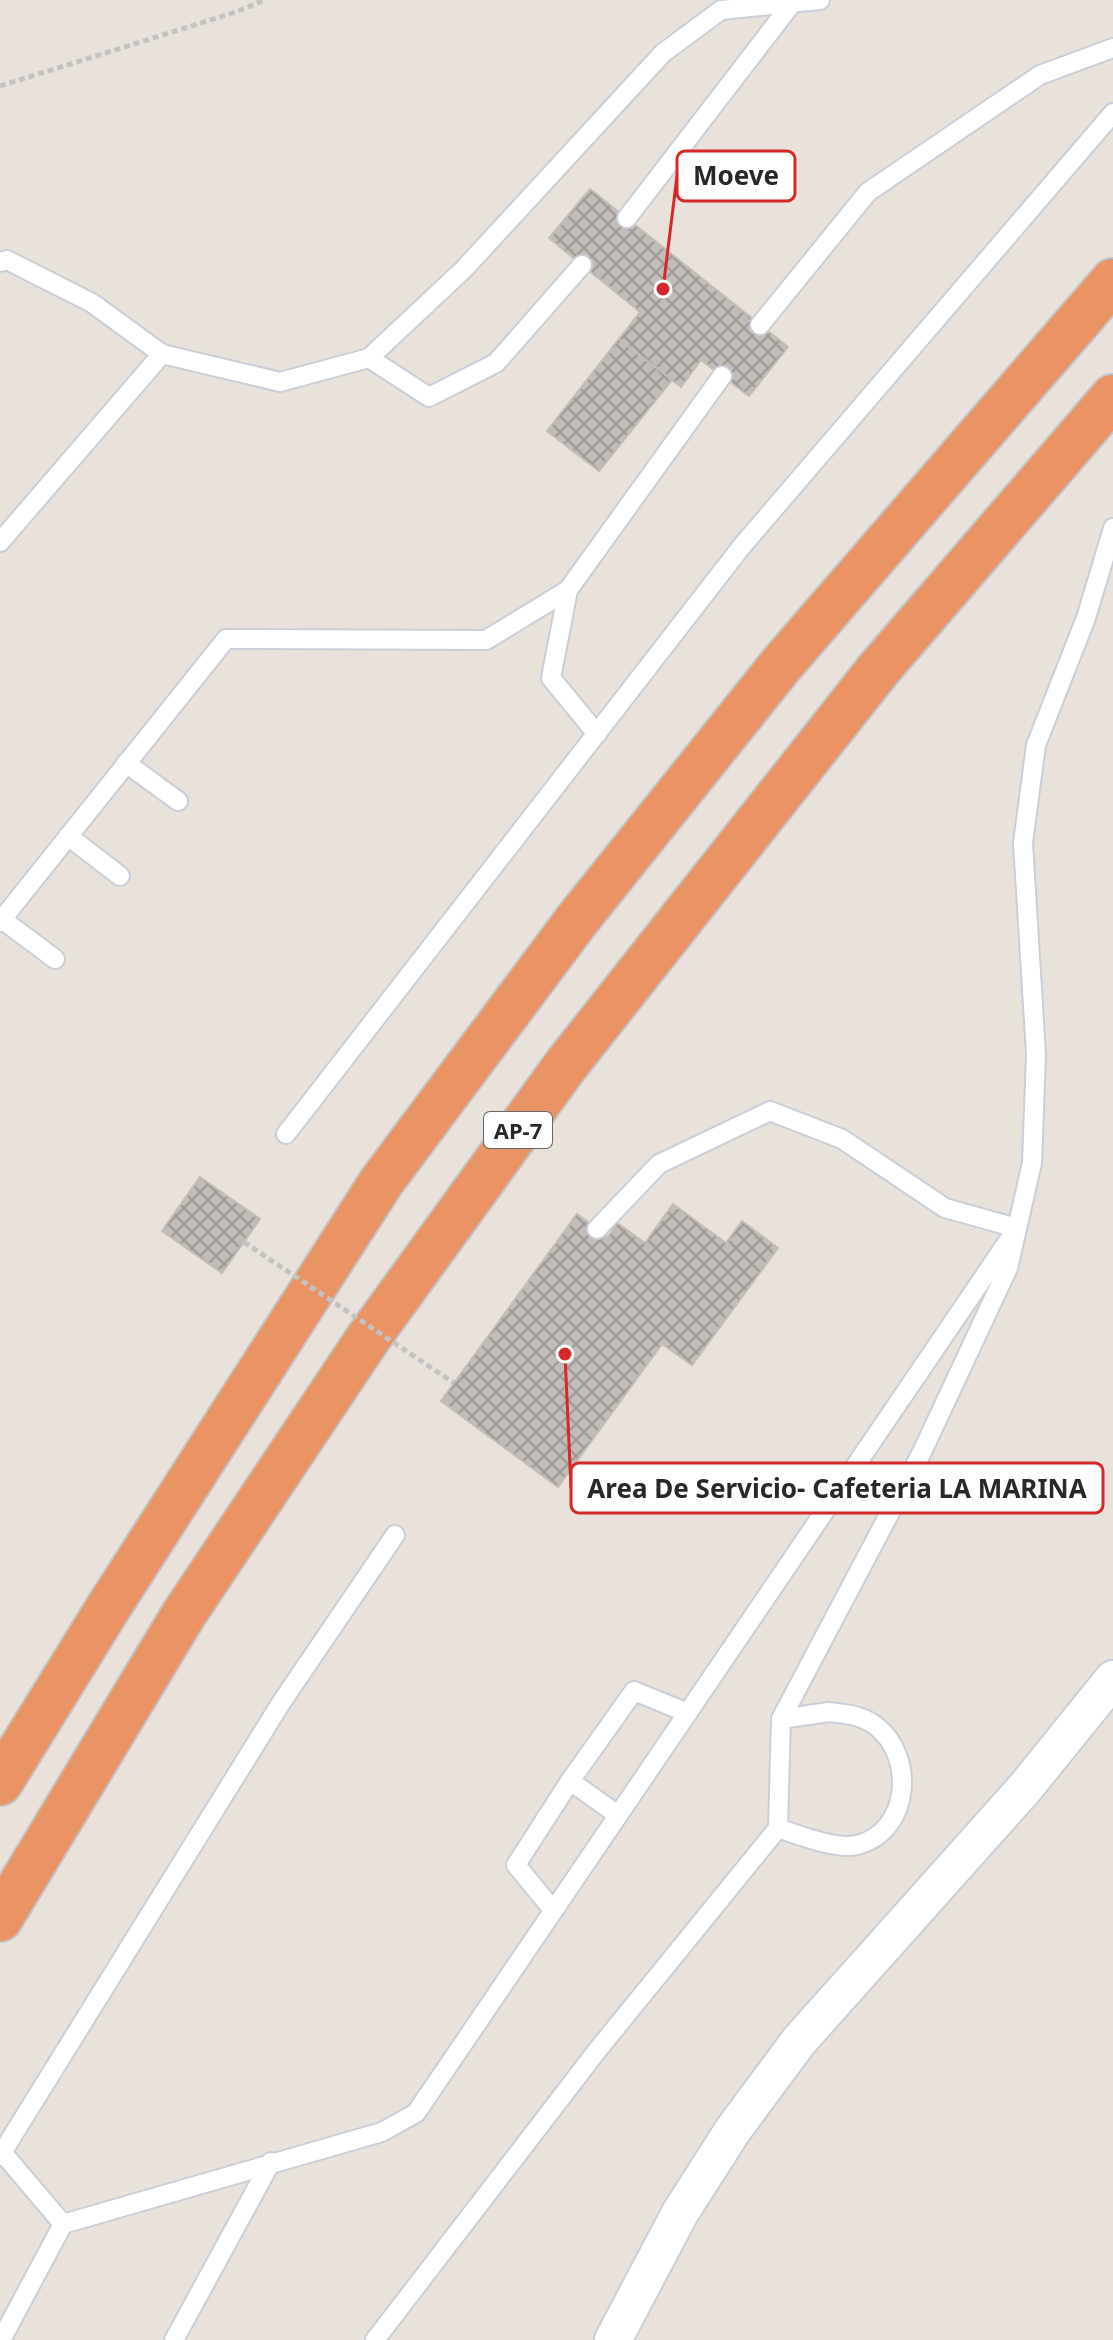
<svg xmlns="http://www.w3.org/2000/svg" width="1113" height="2340" viewBox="0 0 1113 2340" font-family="'Noto Sans',sans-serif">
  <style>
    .building { fill: url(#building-cross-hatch); stroke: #c4bdb5; stroke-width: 2 }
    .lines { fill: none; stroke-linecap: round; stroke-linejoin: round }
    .service-casing { stroke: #caced8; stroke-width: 22 }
    .minor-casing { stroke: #caced8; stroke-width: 40 }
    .motorway-casing { stroke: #c3c3c3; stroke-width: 48 }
    .path { stroke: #c3c3c3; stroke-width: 5; stroke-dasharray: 6 4; stroke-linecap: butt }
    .service { stroke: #fff; stroke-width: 18 }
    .minor { stroke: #fff; stroke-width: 36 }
    .motorway { stroke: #ea9365; stroke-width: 44 }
    .path-bridge { stroke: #c3c3c3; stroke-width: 5; stroke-dasharray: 6 4; stroke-linecap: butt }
    .labels { text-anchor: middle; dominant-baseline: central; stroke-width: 8; stroke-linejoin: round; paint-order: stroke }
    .shield { fill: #fff; stroke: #686868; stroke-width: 2 }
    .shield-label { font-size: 22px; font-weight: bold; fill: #282828 }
    .leader { fill: none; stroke: #d62828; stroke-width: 3 }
    .callout-dot { fill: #d62828; stroke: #fff; stroke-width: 3 }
    .callout { fill: #fff; stroke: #d62828; stroke-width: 3 }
    .callout-label { font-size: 26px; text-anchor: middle; font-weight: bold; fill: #282828 }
  </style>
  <defs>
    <pattern id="building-cross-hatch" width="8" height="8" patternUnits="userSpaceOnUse" patternTransform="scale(2)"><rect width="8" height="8" fill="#c1bcb8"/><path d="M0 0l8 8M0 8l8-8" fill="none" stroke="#9d9996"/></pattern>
  </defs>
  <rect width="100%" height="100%" fill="#e9e2db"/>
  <g class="building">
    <path d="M 590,189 L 788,347 L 749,396 L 701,360 L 681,387 L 619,339 L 640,312 L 549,238 Z"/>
    <path d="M 619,339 L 672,380 L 599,471 L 547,431 Z"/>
    <path d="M 200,1177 L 260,1219 L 222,1273 L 162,1231 Z"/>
    <path d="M 673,1204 L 726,1243 L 742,1221 L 778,1248 L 692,1365 L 662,1344 L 558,1487 L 441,1401 L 577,1214 L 608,1237 L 617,1223 L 645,1243 Z"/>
  </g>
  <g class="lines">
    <defs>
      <g id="service">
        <path d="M 627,218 L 793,2"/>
        <path d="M 0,262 L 7,260 L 92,303 L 162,354 L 280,382 L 369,358 L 464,269 L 663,53 L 721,10 L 820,0"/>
        <path d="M 760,325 L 868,192 L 1040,75 L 1113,48"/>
        <path d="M 369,358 L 429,397 L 496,363 L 582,265"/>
        <path d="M 0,542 L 162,354"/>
        <path d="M 597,734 L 551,678 L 568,590 L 722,376"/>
        <path d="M 126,763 L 178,801"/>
        <path d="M 68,836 L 120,876"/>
        <path d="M 3,920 L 55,959"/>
        <path d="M 0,922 L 226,639 L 486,640 L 568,590"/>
        <path d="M 286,1134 L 742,546 L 1113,113"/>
        <path d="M 829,1712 C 846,1714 862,1715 876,1726 C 916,1757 910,1832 857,1845 C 837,1850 798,1835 778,1828 L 781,1719 Z"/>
        <path d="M 781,1719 L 922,1452 L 1008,1268 L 1032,1163 L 1036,1054 L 1023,843 L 1036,745 L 1086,618 L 1113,528"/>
        <path d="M 570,1781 L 618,1815"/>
        <path d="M 553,1910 L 516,1865 L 570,1781 L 634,1691 L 688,1713"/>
        <path d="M 2,2152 L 63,2224"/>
        <path d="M 0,2156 L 281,1703 L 395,1535"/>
        <path d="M 1,2340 L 63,2224 L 382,2132 L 416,2113 L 1017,1228 L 945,1208 L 842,1139 L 770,1111 L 659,1164 L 597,1229"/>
        <path d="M 174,2340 L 271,2162"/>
        <path d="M 375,2340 L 596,2052 L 778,1828"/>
      </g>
      <path id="minor" d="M 613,2340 L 680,2213 L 733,2130 L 799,2041 L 1025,1788 L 1113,1679"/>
      <g id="motorway">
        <path d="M 0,1783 L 108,1608 L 382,1181 L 577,920 L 781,665 L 1113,281"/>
        <path d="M 0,1919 L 184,1614 L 369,1337 L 566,1065 L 878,670 L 1113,397"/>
      </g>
    </defs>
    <use href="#service" class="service-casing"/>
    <use href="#minor" class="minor-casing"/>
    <use href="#motorway" class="motorway-casing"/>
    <path class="path" d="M 0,86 L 236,12 L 265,0"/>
    <use href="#service" class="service"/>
    <use href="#minor" class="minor"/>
    <use href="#motorway" class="motorway"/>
    <path class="path-bridge" d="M 244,1242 L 454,1383"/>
  </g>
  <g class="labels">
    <rect class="shield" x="484" y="1112" width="68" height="36" rx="6"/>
    <g class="shield-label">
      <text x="518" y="1130">AP-7</text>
    </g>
  </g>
  <path class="leader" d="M663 289L677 176M565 1354L571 1488"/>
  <g class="callout-dot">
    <circle cx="663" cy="289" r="8"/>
    <circle cx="565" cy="1354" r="8"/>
  </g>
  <g class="callout">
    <rect x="677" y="151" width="118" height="50" rx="8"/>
    <rect x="571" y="1463" width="532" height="50" rx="8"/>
  </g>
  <g class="callout-label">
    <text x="736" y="185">Moeve</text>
    <text x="837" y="1498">Area De Servicio- Cafeteria LA MARINA</text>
  </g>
</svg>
